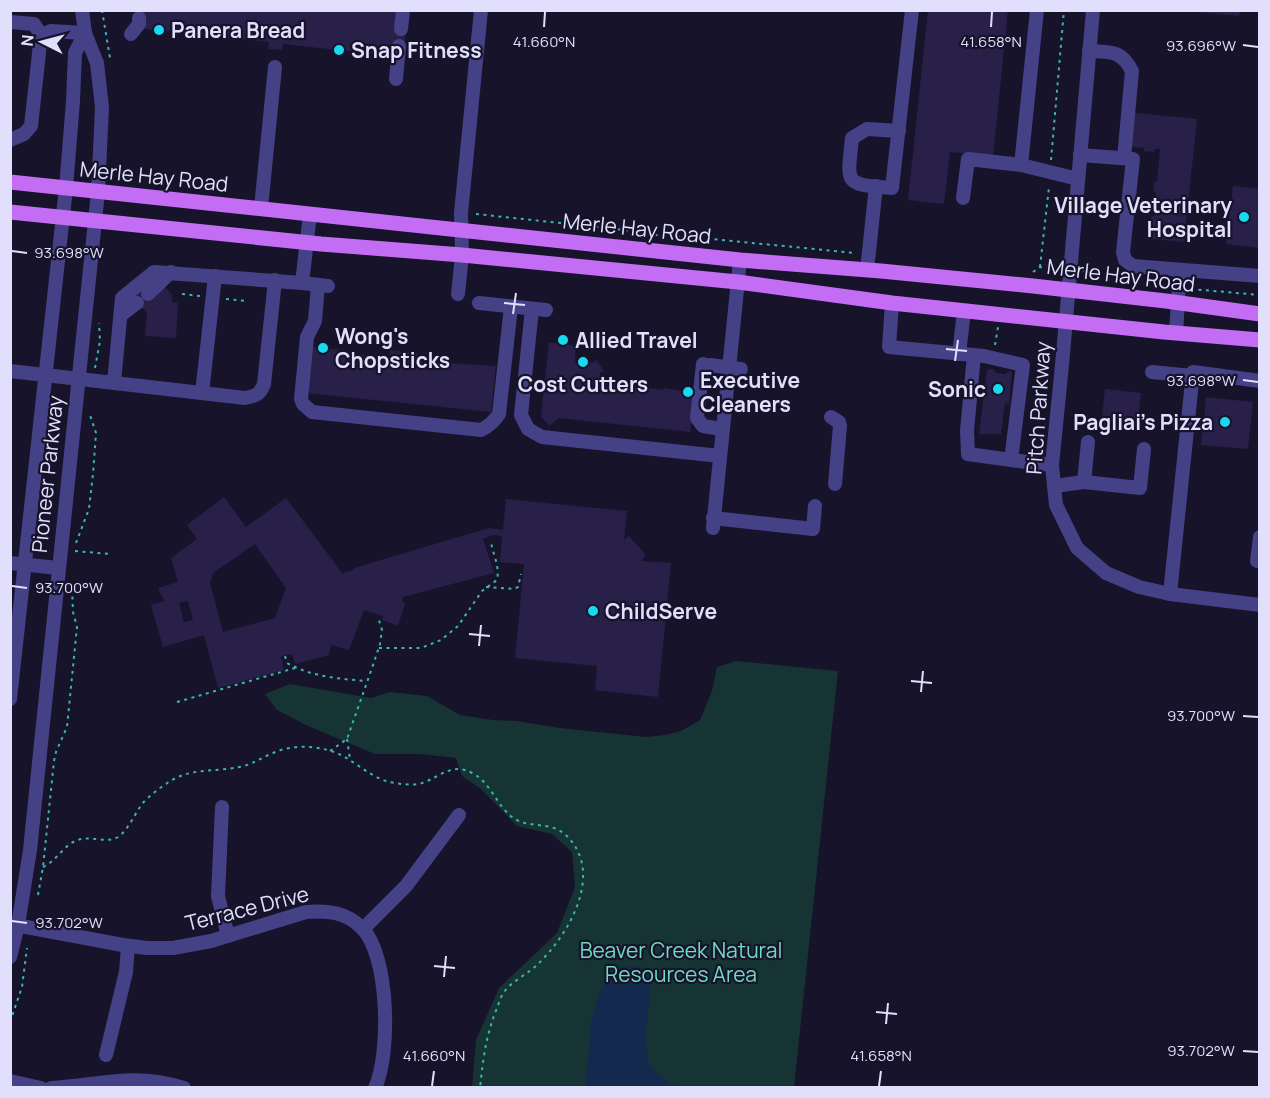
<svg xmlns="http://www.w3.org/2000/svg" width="1270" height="1098" viewBox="0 0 1270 1098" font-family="Manrope,sans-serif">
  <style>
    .green { fill: #163433 }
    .water { fill: #13294e }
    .building { fill: #29204a; fill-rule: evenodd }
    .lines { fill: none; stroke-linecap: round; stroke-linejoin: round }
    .path { stroke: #3ab6af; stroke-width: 2; stroke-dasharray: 3 4.5; stroke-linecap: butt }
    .minor { stroke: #454186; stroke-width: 14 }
    .major { stroke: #c36df5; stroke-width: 15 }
    .ticks { fill: none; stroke: #e2dffd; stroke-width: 2 }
    .poi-dot { fill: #18d9f0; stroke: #17132a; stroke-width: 2 }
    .labels { text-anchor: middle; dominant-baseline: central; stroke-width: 4.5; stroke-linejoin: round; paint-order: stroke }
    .poi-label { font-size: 21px; font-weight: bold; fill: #e2dffd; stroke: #17132a; text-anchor: start }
    .street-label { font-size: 21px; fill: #e2dffd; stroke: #17132a }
    .park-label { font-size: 21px; fill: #6edabf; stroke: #17132a }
    .ticks-label { font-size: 15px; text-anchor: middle; fill: #e2dffd; stroke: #17132a; stroke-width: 4.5; stroke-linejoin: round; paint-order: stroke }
  </style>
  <rect width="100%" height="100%" fill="#17132a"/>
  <path class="green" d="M 736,661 L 838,671 L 794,1087 L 472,1087 L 476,1040 L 499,988 L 557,933 L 575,887 L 572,852 L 552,834 L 517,826 L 481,789 L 462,776 L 456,758 L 420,754 L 375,754 L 308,726 L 277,710 L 265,694 L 290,684 L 371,698 L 390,692 L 427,696 L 460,715 L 493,720 L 516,721 L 560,728 L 646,737 L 665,735 L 681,731 L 700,720 L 712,691 L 717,667 Z"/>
  <path class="water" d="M 630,965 L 643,968 L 651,979 L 646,1038 L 648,1061 L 656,1073 L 673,1085 L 695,1087 L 585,1087 L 592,1015 L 602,988 L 615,968 Z"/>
  <g class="building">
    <path d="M 139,10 L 398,10 L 406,30 L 404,46 L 394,56 L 283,44 L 282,50 L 268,49 L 269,42 L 145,29 L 146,19 L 138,18 Z"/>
    <path d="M 928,10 L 1008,10 L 993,156 L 950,152 L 944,204 L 908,200 Z"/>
    <path d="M 1199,10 L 1240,10 L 1239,16 L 1199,12 Z"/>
    <path d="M 1135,113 L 1197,119 L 1184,242 L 1152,239 L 1153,226 L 1150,226 L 1151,216 L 1154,217 L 1156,192 L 1153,191 L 1154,182 L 1157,182 L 1160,149 L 1154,149 L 1154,152 L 1144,151 L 1144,148 L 1131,147 Z"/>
    <path d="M 1233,186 L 1260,189 L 1260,248 L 1226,244 Z"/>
    <path d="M 139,285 L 164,286 L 172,295 L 172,302 L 178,303 L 176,338 L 145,336 L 147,313 L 129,294 Z"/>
    <path d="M 557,340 L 569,341 L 569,345 L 576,346 L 575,362 L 592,363 L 596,360 L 604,371 L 600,373 L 599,383 L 629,384 L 629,386 L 664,390 L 664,388 L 694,393 L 690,432 L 559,418 L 549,426 L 541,416 L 549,343 L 556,343 Z"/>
    <path d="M 311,347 L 344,350 L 344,353 L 389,357 L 390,350 L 417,353 L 417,361 L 496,366 L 491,412 L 306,393 Z"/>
    <path d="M 989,369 L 993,369 L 996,373 L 1005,374 L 1009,371 L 1012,372 L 1009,404 L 1005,403 L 1001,434 L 979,434 L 987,371 Z"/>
    <path d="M 1105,389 L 1141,393 L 1137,429 L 1101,426 Z"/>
    <path d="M 1206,397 L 1253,402 L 1248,449 L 1201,445 L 1203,426 L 1199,425 L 1199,418 L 1204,419 Z"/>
    <path d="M 224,497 L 246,527 L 286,498 L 342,573 L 354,570 L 354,568 L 489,528 L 503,530 L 506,499 L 627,511 L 624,540 L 629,536 L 646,555 L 641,561 L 671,563 L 658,697 L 595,690 L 597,666 L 515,658 L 524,564 L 500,562 L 502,536 L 493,535 L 483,539 L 494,573 L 403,597 L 402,601 L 405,603 L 398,626 L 382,620 L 383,616 L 364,610 L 349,650 L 331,645 L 329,655 L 295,664 L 292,654 L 281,656 L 284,670 L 218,688 L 204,635 L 163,647 L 151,605 L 164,601 L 158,588 L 178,582 L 171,558 L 197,539 L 187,525 ZM 255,544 L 286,588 L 275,618 L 223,632 L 210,583 L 213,573 ZM 188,601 L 193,620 L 184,622 L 179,603 Z"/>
  </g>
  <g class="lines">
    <g class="path">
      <path d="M 102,10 L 110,58"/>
      <path d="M 1051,160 L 1064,10"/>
      <path d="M 476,214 L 635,231 L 661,236 L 712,239 L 855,253"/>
      <path d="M 1040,267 L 1049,187"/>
      <path d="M 1083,271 L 1114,276 L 1129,281"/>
      <path d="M 1033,272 L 1040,267 L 1056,269"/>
      <path d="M 1191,289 L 1260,295"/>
      <path d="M 182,294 L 200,296"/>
      <path d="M 226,299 L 247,301"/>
      <path d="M 995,345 L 998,327"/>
      <path d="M 95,368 L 100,341 L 99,323"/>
      <path d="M 76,543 L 89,509 L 93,474 L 96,433 L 89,412"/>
      <path d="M 75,551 L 110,554"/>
      <path d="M 486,587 L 514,589 L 518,587 L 521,574"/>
      <path d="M 379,648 L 421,648 L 441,640 L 458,626 L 482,591 L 497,580 C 500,566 493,555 491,542"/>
      <path d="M 285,656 L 287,663 C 312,677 340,679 367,681"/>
      <path d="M 177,702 L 295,668"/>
      <path d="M 347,739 L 350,759"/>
      <path d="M 330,751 L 347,739 L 372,668 L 380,644 L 382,630 L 378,617"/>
      <path d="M 43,867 C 57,861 64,844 78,840 C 92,835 106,844 118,837 C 129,829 134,815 142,804 C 148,797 158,789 166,784 C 190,766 217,773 244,766 C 254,763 263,757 273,753 C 291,745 311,745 331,751 C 351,757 365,774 386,781 C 396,784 412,786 422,783 C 440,777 452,762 472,773 C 492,783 497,808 515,819 C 527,826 541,824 554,828 C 571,834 582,854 583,871 C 585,906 560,943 536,966 C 526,975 512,981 504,992 C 501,996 499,1003 497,1008 C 486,1035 483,1059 480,1088"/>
      <path d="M 38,895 L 43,867 L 54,761 L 56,752 L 67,727 L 77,627 L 73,612 L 72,588"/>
      <path d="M 10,1022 L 22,987 L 27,948"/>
    </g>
    <g class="minor">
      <path d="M 1037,10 L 1021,165 L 1078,179"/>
      <path d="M 1093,10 L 1062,365 L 1052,465 L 1056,505 L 1077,548 L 1106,573 L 1139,587 L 1170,594 L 1260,605"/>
      <path d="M 10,22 L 34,24 L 41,35"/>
      <path d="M 401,29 L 403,10"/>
      <path d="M 131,34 L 139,24 L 139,18"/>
      <path d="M 1089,51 C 1111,52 1121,50 1132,71 L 1124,158"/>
      <path d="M 396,79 L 399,46"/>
      <path d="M 899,131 L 867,129 L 852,138 C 847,186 844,184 892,188 L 912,10"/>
      <path d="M 10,140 L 24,134 L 31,126 L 41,35 L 51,31 L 85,33"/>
      <path d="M 1080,155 L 1133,159 L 1123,252 L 1125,260 L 1133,266 L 1260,276"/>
      <path d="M 963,198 L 968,159 L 1021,165"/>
      <path d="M 261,208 L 275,67"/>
      <path d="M 310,214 L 302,283 L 328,286"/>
      <path d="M 867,270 L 876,186"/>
      <path d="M 318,285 L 315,321 L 307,337 L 301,399 L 303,404 L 312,412 L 481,430 C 489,426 494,422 499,414 L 511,307"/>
      <path d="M 148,294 L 171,272"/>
      <path d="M 458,294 L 462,255 L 461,213 L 481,10"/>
      <path d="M 479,303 L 546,310"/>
      <path d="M 892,303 L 889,347 L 984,356 L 1023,365 L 1011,460 L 968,454 L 967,431 L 974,355"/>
      <path d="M 532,309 L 521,415 L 528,429 L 542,437 L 720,456"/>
      <path d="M 121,315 L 137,303"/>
      <path d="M 1176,333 L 1180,270"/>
      <path d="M 959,354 L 964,311"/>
      <path d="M 703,364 L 697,418 L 703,426 L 722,429"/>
      <path d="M 710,365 L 741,369"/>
      <path d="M 10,371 L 245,398 C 255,396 260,395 264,384 L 275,280"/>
      <path d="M 1152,372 L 1192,376"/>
      <path d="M 114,382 L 122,298 L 154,272 L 302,283"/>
      <path d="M 202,393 L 215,276"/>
      <path d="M 831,417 L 839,422 L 840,426 L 835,484"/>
      <path d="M 1011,460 L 1052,465"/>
      <path d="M 1084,482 L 1088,442"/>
      <path d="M 1054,486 L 1084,482 L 1140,488 L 1144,449"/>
      <path d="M 713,518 L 813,529 L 815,506"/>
      <path d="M 713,528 L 740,260"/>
      <path d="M 1260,537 L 1257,561 L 1260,561"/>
      <path d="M 10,563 L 58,568"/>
      <path d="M 1170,594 L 1193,372 L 1260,381"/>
      <path d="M 10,699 L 66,188 L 73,101 L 75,53 L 85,33"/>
      <path d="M 222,807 L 218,896 L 228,936"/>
      <path d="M 10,924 L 123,945 L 147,948 L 173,948 L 211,941 L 306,912 C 327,910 346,912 362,928 C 389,955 391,1053 375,1088"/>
      <path d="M 363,929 L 406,886 L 459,815"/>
      <path d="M 10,957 L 18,925 L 30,850 L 98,192 L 102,107 L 97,63 L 85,33 L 82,10"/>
      <path d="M 106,1055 L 126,972 L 128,946"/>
      <path d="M 10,1081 L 41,1088"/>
      <path d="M 51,1088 C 101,1085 133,1072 184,1088"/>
    </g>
    <g class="major">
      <path d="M 10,182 L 740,260 L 881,271 L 1033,286 L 1166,301 L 1260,314"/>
      <path d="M 10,212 L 321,244 L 462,255 L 738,282 L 892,303 L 1164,332 L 1260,340"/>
    </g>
  </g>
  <path class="ticks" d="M 544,27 L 545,12M 991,27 L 992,12M 1243,45 L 1258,47M 12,251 L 27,253M 504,303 L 525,305M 513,314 L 516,293M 946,349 L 967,351M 955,361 L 958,340M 1243,380 L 1258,382M 12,586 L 27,588M 469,634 L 490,636M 479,646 L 481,625M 911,681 L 932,683M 921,692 L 923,671M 1243,716 L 1258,717M 12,921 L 27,923M 434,966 L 455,968M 444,977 L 446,956M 876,1012 L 897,1014M 886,1024 L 888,1003M 1243,1051 L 1258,1052M 432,1086 L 434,1071M 879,1086 L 881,1071"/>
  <g class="poi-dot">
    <circle cx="159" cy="30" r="6"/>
    <circle cx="339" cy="50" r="6"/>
    <circle cx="1244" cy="217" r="6"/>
    <circle cx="563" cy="340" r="6"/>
    <circle cx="323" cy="348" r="6"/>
    <circle cx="583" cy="362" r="6"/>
    <circle cx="998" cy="389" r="6"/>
    <circle cx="688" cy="392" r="6"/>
    <circle cx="1225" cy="422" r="6"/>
    <circle cx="593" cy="611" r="6"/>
  </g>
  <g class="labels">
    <g class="poi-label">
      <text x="171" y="30">Panera Bread</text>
      <text x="351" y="50">Snap Fitness</text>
      <text x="1232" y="205" text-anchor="end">Village Veterinary<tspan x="1232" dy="24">Hospital</tspan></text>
      <text x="335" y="336">Wong's<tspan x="335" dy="24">Chopsticks</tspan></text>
      <text x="575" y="340">Allied Travel</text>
      <text x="700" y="380">Executive<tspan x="700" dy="24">Cleaners</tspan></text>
      <text x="583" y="384" text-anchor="middle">Cost Cutters</text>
      <text x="986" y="389" text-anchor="end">Sonic</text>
      <text x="1213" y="422" text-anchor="end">Pagliai's Pizza</text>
      <text x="605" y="611">ChildServe</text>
    </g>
    <g class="street-label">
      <text transform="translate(154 176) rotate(6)">Merle Hay Road</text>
      <text transform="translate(637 228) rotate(6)">Merle Hay Road</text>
      <text transform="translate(1121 275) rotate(7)">Merle Hay Road</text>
      <text transform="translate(1038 408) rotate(-86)">Pitch Parkway</text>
      <text transform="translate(47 474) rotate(-84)">Pioneer Parkway</text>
      <text transform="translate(247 908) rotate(-14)">Terrace Drive</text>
    </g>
    <g class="park-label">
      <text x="681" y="950">Beaver Creek Natural<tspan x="681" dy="24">Resources Area</tspan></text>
    </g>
  </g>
  <g class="ticks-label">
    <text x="544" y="47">41.660°N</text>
    <text x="991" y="47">41.658°N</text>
    <text x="1201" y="51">93.696°W</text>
    <text x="69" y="258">93.698°W</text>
    <text x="1201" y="386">93.698°W</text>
    <text x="69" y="593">93.700°W</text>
    <text x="1201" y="721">93.700°W</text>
    <text x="69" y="928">93.702°W</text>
    <text x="1201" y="1056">93.702°W</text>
    <text x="434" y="1061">41.660°N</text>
    <text x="881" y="1061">41.658°N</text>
  </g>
  <rect width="1270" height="1098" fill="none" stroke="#e2dffd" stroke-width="24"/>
  <g transform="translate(42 42) rotate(276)" stroke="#17132a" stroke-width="4.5" paint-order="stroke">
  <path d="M0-4.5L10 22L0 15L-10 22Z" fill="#e2dffd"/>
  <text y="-9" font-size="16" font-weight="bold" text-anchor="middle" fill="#e2dffd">N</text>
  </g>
</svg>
